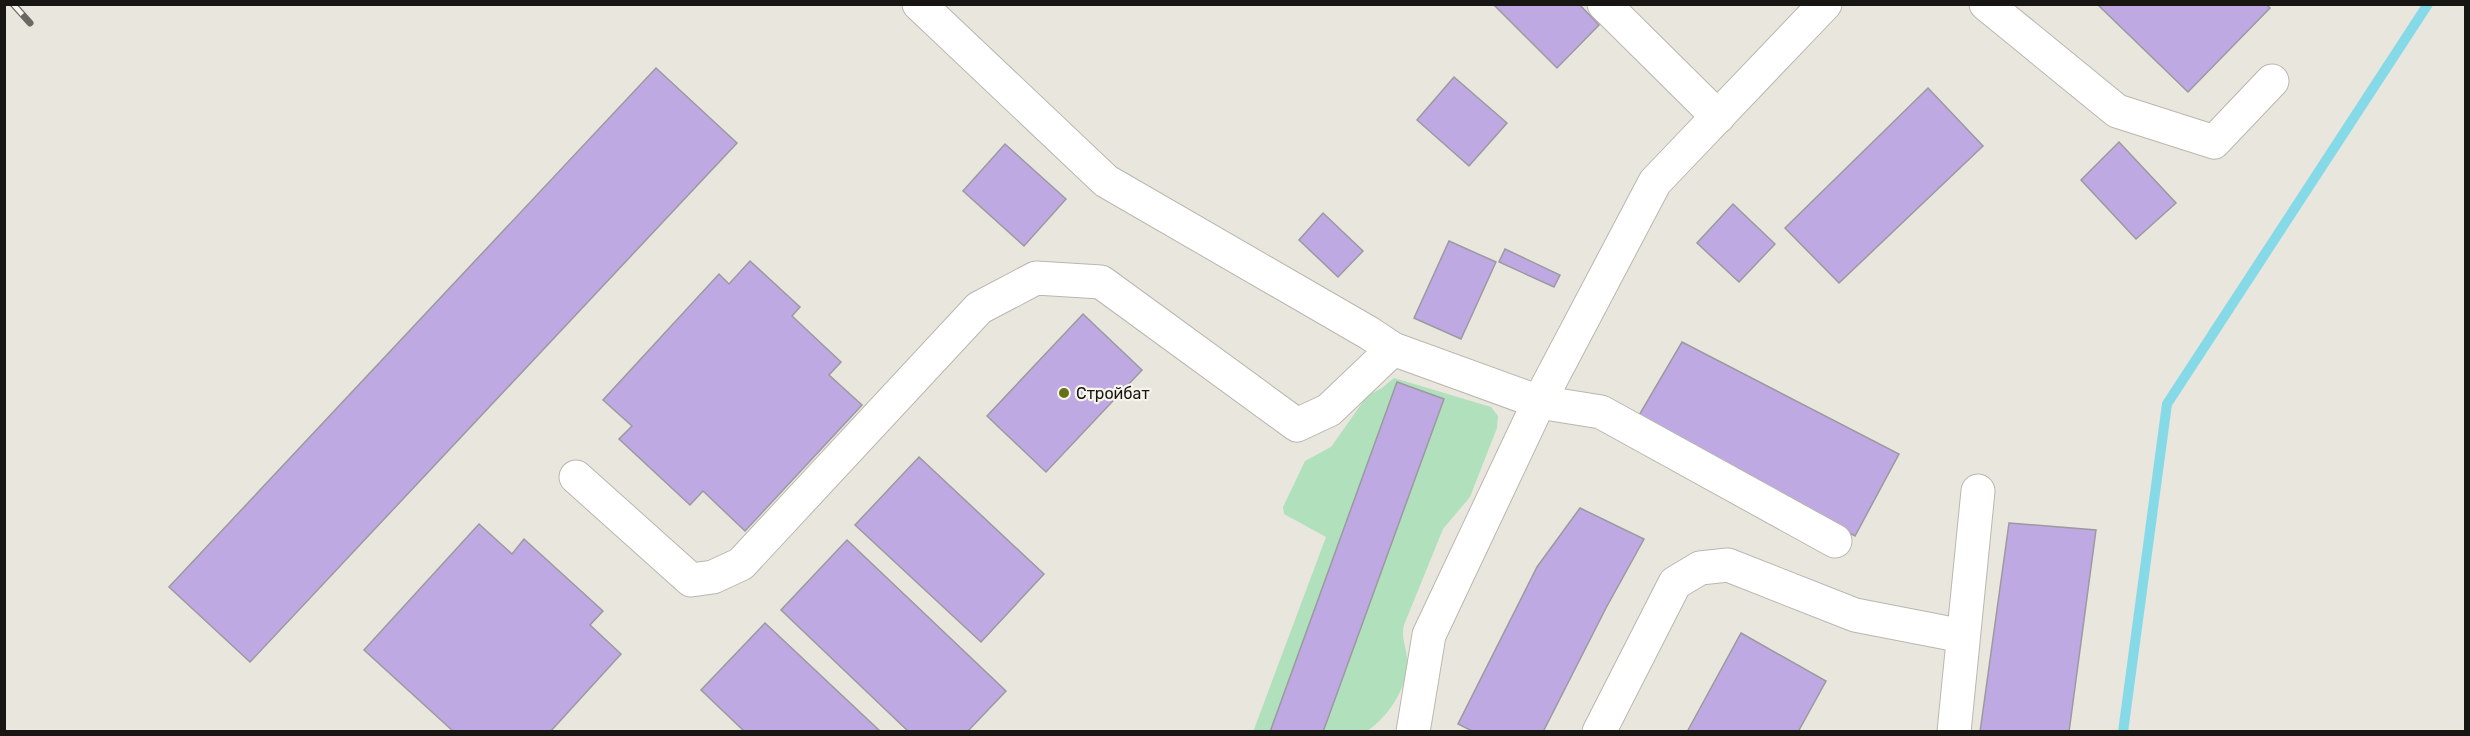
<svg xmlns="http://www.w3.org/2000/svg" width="2470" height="736" viewBox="0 0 2470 736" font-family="Rubik,sans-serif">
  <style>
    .green { fill: #b1e0bc }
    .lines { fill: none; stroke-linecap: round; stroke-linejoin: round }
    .stream { stroke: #86dae8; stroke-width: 10 }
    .building { fill: #bfa9e2; stroke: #9c99a1; stroke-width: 1.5 }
    .minor-casing { stroke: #b9b7ae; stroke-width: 35 }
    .minor { stroke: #fff; stroke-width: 33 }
    .rail-casing { stroke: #6a6863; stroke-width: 7 }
    .rail { stroke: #f6f4eb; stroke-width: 4.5; stroke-dasharray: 14; stroke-linecap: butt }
    .poi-dot { fill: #666f17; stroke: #f6f4eb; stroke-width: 2 }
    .labels { text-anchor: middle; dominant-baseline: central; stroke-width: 4.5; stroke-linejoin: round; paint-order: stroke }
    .poi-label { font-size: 16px; fill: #171613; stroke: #f6f4eb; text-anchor: start }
  </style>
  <rect width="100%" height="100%" fill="#e9e6de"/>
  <path class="green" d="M 1394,378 L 1491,407 L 1498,416 L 1497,428 L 1470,497 L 1443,529 L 1404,625 C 1401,639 1406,645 1407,658 C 1410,684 1389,717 1367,731 L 1253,732 L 1326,537 L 1284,514 L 1283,507 L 1305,461 L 1331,447 L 1367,396 L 1382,388 Z"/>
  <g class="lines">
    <path class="stream" d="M 2123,732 L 2167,404 L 2428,4"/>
  </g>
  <g class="building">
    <path d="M 1493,4 L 1579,4 L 1599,25 L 1557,68 Z"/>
    <path d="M 2097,4 L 2266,4 L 2270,8 L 2188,92 Z"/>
    <path d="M 656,68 L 737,143 L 250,662 L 169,587 Z"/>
    <path d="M 1454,77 L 1507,123 L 1469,166 L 1417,120 Z"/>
    <path d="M 1928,88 L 1983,146 L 1839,283 L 1785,228 Z"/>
    <path d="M 2119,142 L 2176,203 L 2136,239 L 2081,180 Z"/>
    <path d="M 1005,144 L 1066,199 L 1024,246 L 963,191 Z"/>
    <path d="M 1733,204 L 1775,244 L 1739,282 L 1697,243 Z"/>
    <path d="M 1323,213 L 1363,251 L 1338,277 L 1299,240 Z"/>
    <path d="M 1449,241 L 1496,262 L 1461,339 L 1414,318 Z"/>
    <path d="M 1505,249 L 1560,275 L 1554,287 L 1499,262 Z"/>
    <path d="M 750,261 L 800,307 L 792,316 L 841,362 L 829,375 L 862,405 L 745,531 L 703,491 L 690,505 L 619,439 L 632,426 L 603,400 L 719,274 L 729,284 Z"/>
    <path d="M 1083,314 L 1142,370 L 1046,472 L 987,416 Z"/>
    <path d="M 1682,342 L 1899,454 L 1855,536 L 1638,417 Z"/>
    <path d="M 1397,382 L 1444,399 L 1323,732 L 1270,732 Z"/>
    <path d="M 919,457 L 1044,574 L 981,642 L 855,525 Z"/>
    <path d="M 1580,508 L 1644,539 L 1606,608 L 1543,732 L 1474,732 L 1458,724 L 1537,567 Z"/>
    <path d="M 2009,523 L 2096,530 L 2069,732 L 1980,732 Z"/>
    <path d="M 479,524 L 512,554 L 524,539 L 603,611 L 590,625 L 621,654 L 550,732 L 454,732 L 364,650 Z"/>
    <path d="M 847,540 L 1006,691 L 967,732 L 909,732 L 781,610 Z"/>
    <path d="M 765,623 L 881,732 L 745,732 L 701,690 Z"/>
    <path d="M 1741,633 L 1826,681 L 1798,732 L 1687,732 Z"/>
  </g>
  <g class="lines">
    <defs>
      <g id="minor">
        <path d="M 919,4 L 1106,181 L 1369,333 L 1393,349"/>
        <path d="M 1604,4 L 1718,117"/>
        <path d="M 1986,4 L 2117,111 L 2214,142 L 2272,81"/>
        <path d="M 576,477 L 691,580 L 713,577 L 741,564 L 979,308 L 1036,278 L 1101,282 L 1297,425 L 1329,410 L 1393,349 L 1539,402 L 1601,412 L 1835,541"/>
        <path d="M 1413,732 L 1429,635 L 1539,402 L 1655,182 L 1825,4"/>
        <path d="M 1599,732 L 1675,583 L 1700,568 L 1728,565 L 1855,615 L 1963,636"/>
        <path d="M 1954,732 L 1978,491"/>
      </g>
    </defs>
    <use href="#minor" class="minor-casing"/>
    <use href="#minor" class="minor"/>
    <defs>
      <path id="rail" d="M 13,4 L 30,23"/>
    </defs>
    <use href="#rail" class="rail-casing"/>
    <use href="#rail" class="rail"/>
  </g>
  <circle class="poi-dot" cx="1064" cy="393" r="6"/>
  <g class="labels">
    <g class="poi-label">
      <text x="1076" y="393">Стройбат</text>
    </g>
  </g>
  <rect width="2470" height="736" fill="none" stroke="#171613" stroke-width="12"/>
</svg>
